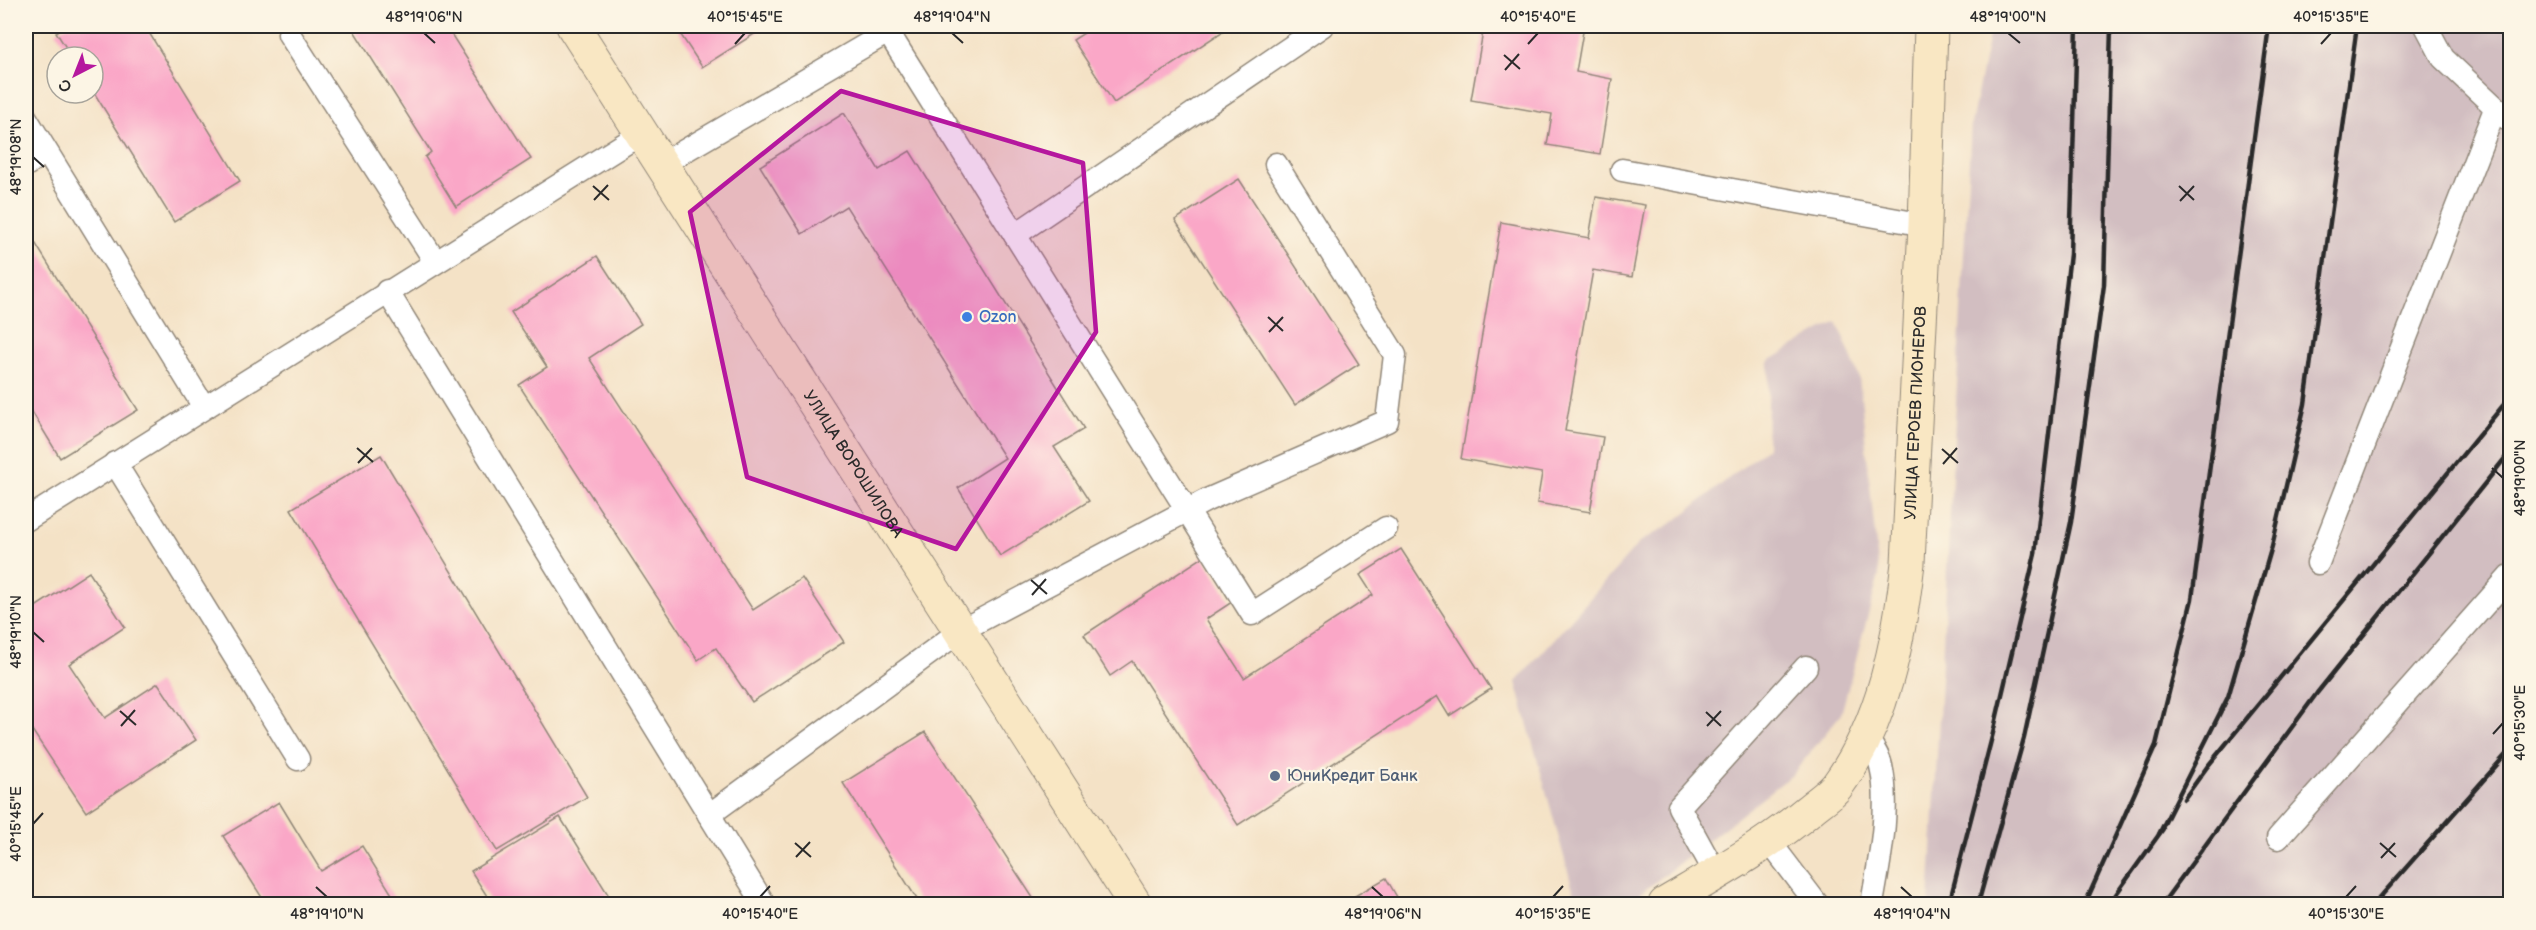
<svg xmlns="http://www.w3.org/2000/svg" width="2536" height="930" viewBox="0 0 2536 930" font-family="'Balsamiq Sans',sans-serif">
  <style>
    .industrial { fill: #d2bec1 }
    .building { fill: #faa7c7 }
    .lines { fill: none; stroke-linecap: round; stroke-linejoin: round }
    .lane-casing { stroke: #908678; stroke-width: 25 }
    .secondary-casing { stroke: #908678; stroke-width: 35 }
    .lane { stroke: #fff; stroke-width: 22 }
    .secondary { stroke: #f9e7c3; stroke-width: 33 }
    .rail { stroke: #2b2b2b; stroke-width: 4.5 }
    .marked { fill: #b5179e; fill-opacity: 0.2; stroke: #b5179e; stroke-width: 4.5; stroke-linejoin: round }
    .ticks { fill: none; stroke: #2b2b2b; stroke-width: 2 }
    .shop-dot { fill: #3f7fe0; stroke: #fcf5e5; stroke-width: 2 }
    .service-dot { fill: #5c6f8a; stroke: #fcf5e5; stroke-width: 2 }
    .labels { text-anchor: middle; dominant-baseline: central; stroke-width: 4.5; stroke-linejoin: round; paint-order: stroke }
    .shop-label { font-size: 16px; fill: #366cbe; stroke: #fcf5e5; text-anchor: start }
    .street-label { font-size: 16px; fill: #2b2b2b; stroke: #fcf5e5 }
    .service-label { font-size: 16px; fill: #4e5e75; stroke: #fcf5e5; text-anchor: start }
    .neatline { fill: none; stroke: #2b2b2b; stroke-width: 2 }
    .ticks-label { font-size: 15px; text-anchor: middle; fill: #2b2b2b }
  </style>
  <rect width="100%" height="100%" fill="#fcf5e5"/>
  <filter id="ink" filterUnits="userSpaceOnUse"><feTurbulence type="fractalNoise" baseFrequency=".0167" numOctaves="2"/><feDisplacementMap in="SourceGraphic" scale="12" xChannelSelector="R" yChannelSelector="G"/><feConvolveMatrix kernelMatrix="1 2 1 2 8 2 1 2 1" color-interpolation-filters="sRGB"/></filter>
  <filter id="wash" filterUnits="userSpaceOnUse"><feTurbulence type="fractalNoise" baseFrequency=".008" numOctaves="4" result="noise"/><feDisplacementMap in="SourceGraphic" scale="24" xChannelSelector="R" yChannelSelector="G"/><feGaussianBlur stdDeviation="1.35" result="paint"/><feColorMatrix in="noise" values="0 0 0 0 0 0 0 0 0 0 0 0 0 0 0 0 0 1.4 0 .05"/><feComposite in="paint" operator="in"/></filter>
  <g filter="url(#wash)">
    <rect width="100%" height="100%" fill="#f4e2c6"/>
    <g class="industrial">
      <path d="M 1991,26 L 2510,26 L 2510,904 L 1929,904 L 1971,124 Z"/>
      <path d="M 1837,321 L 1859,377 L 1879,575 L 1841,714 L 1792,775 L 1627,904 L 1577,904 L 1516,682 L 1640,542 L 1674,522 L 1767,448 L 1769,361 Z"/>
    </g>
    <g id="blocks">
      <g class="building">
        <path d="M 67,26 L 145,26 L 240,181 L 174,222 L 93,91 L 93,57 L 72,57 L 56,32 Z"/>
        <path d="M 351,26 L 446,26 L 531,159 L 456,207 L 425,157 L 431,152 Z"/>
        <path d="M 675,26 L 767,26 L 702,67 Z"/>
        <path d="M 1095,26 L 1231,26 L 1114,103 L 1073,40 Z"/>
        <path d="M 1484,26 L 1584,26 L 1576,72 L 1612,79 L 1600,154 L 1547,145 L 1552,114 L 1471,100 Z"/>
        <path d="M 844,113 L 879,170 L 910,151 L 1084,429 L 1054,447 L 1089,501 L 1000,556 L 958,488 L 1005,458 L 846,206 L 802,234 L 760,166 Z"/>
        <path d="M 1239,179 L 1359,364 L 1295,405 L 1175,220 Z"/>
        <path d="M 1596,197 L 1645,205 L 1632,277 L 1593,270 L 1565,431 L 1603,437 L 1590,512 L 1537,503 L 1542,473 L 1461,459 L 1501,222 L 1589,238 Z"/>
        <path d="M 26,228 L 138,410 L 60,458 L 26,402 Z"/>
        <path d="M 597,256 L 641,324 L 589,358 L 753,610 L 802,578 L 844,642 L 752,702 L 716,648 L 698,660 L 519,385 L 547,367 L 511,312 Z"/>
        <path d="M 381,455 L 587,797 L 497,851 L 291,509 Z"/>
        <path d="M 1401,549 L 1491,689 L 1449,716 L 1437,696 L 1238,825 L 1132,661 L 1110,676 L 1084,635 L 1203,557 L 1232,602 L 1206,619 L 1244,678 L 1373,595 L 1360,575 Z"/>
        <path d="M 89,572 L 125,627 L 69,664 L 105,718 L 158,683 L 196,740 L 86,812 L 26,721 L 26,613 Z"/>
        <path d="M 925,732 L 1037,904 L 920,904 L 843,783 Z"/>
        <path d="M 279,802 L 321,871 L 362,846 L 398,904 L 266,904 L 223,836 Z"/>
        <path d="M 560,817 L 614,904 L 492,904 L 471,871 Z"/>
        <path d="M 1386,878 L 1401,904 L 1341,904 Z"/>
      </g>
    </g>
  </g>
  <g filter="url(#ink)">
    <use href="#blocks" fill-opacity="0" stroke="#908678" stroke-width="1.5"/>
    <g class="lines">
      <defs>
        <g id="lane">
          <path d="M 2426,26 L 2443,58 L 2510,121"/>
          <path d="M 289,34 L 435,261"/>
          <path d="M 26,118 L 204,407"/>
          <path d="M 662,164 L 888,32 L 1252,614 L 1386,528"/>
          <path d="M 26,165 L 46,152"/>
          <path d="M 1622,170 L 1925,225"/>
          <path d="M 1015,235 L 1322,26"/>
          <path d="M 387,291 L 764,904"/>
          <path d="M 115,463 L 298,759"/>
          <path d="M 26,520 L 642,133"/>
          <path d="M 2318,563 L 2495,109"/>
          <path d="M 1866,737 C 1872,746 1879,756 1881,766 C 1891,808 1879,862 1872,904"/>
          <path d="M 709,815 L 960,631 L 1207,500 L 1387,421 L 1395,355 L 1276,164"/>
          <path d="M 2278,838 L 2510,576"/>
          <path d="M 1769,841 L 1817,904"/>
          <path d="M 1716,874 L 1679,807 L 1806,667"/>
        </g>
        <g id="secondary">
          <path id="s1" d="M 573,26 L 1135,904"/>
          <path id="s2" d="M 1665,904 C 1714,875 1765,847 1809,810 C 1818,802 1830,795 1837,786 C 1884,722 1899,640 1908,563 L 1925,225 L 1931,26"/>
        </g>
      </defs>
      <use href="#lane" class="lane-casing"/>
      <use href="#secondary" class="secondary-casing"/>
      <use href="#lane" class="lane"/>
      <use href="#secondary" class="secondary"/>
      <g class="rail">
        <path d="M 2184,799 L 2207,767 L 2510,397"/>
        <path d="M 2159,834 L 2228,697 L 2272,546 L 2305,404 L 2357,26"/>
        <path d="M 1949,904 L 1993,733 L 2035,554 L 2070,254 L 2077,26"/>
        <path d="M 1978,904 L 2024,738 L 2071,522 L 2104,285 L 2111,26"/>
        <path d="M 2085,904 L 2156,745 L 2192,599 L 2269,26"/>
        <path d="M 2109,904 L 2163,829"/>
        <path d="M 2162,904 L 2317,693 L 2510,452"/>
        <path d="M 2374,904 L 2510,750"/>
      </g>
    </g>
  </g>
  <path class="marked" d="M 841,91 L 1083,163 L 1096,332 L 956,549 L 747,477 L 690,212 Z"/>
  <path class="ticks" d="M 424,33 L 435,43M 952,33 L 963,43M 2008,33 L 2020,43M 735,44 L 745,33M 1528,44 L 1538,33M 2321,44 L 2331,33M 1504,55 L 1520,69M 1505,70 L 1519,54M 33,157 L 44,167M 593,186 L 609,200M 2179,186 L 2194,200M 594,200 L 608,185M 2180,201 L 2194,186M 1268,317 L 1283,331M 1269,332 L 1283,317M 357,448 L 373,462M 1942,449 L 1958,463M 358,463 L 372,448M 1943,464 L 1957,448M 2492,468 L 2503,478M 1031,580 L 1047,594M 1032,595 L 1046,579M 33,632 L 44,642M 120,711 L 136,725M 1706,712 L 1721,726M 121,726 L 135,710M 1707,726 L 1721,711M 2493,734 L 2503,723M 33,824 L 43,813M 795,843 L 811,857M 2380,843 L 2396,857M 796,857 L 810,842M 2381,858 L 2395,843M 316,887 L 327,897M 1372,887 L 1383,897M 1901,887 L 1912,897M 760,897 L 770,886M 1553,897 L 1563,886M 2346,897 L 2356,886"/>
  <circle class="shop-dot" cx="967" cy="317" r="6"/>
  <circle class="service-dot" cx="1275" cy="776" r="6"/>
  <g class="labels">
    <g class="shop-label">
      <text x="979" y="317">Ozon</text>
    </g>
    <g class="street-label">
      <text stroke="none"><textPath href="#s2" startOffset="596">УЛИЦА ГЕРОЕВ ПИОНЕРОВ</textPath></text>
      <text stroke="none"><textPath href="#s1" startOffset="520">УЛИЦА ВОРОШИЛОВА</textPath></text>
    </g>
    <g class="service-label">
      <text x="1287" y="776">ЮниКредит Банк</text>
    </g>
  </g>
  <rect width="2536" height="930" fill="none" stroke="#fcf5e5" stroke-width="66"/>
  <g transform="translate(75 75) rotate(222)"><circle r="28" fill="#fcf5e5" stroke="#a8a49b" stroke-width="1.5"/>
  <path d="M0-4.5L10 22L0 15L-10 22Z" fill="#b5179e"/>
  <text y="-9" font-size="16" font-weight="bold" text-anchor="middle" fill="#2b2b2b">С</text>
  </g>
  <rect x="33" y="33" width="2470" height="864" class="neatline"/>
  <g class="ticks-label">
    <text x="424" y="22">48°19'06"N</text>
    <text x="745" y="22">40°15'45"E</text>
    <text x="952" y="22">48°19'04"N</text>
    <text x="1538" y="22">40°15'40"E</text>
    <text x="2008" y="22">48°19'00"N</text>
    <text x="2331" y="22">40°15'35"E</text>
    <text transform="translate(16 157) rotate(-90)" y="5">48°19'08"N</text>
    <text transform="translate(2520 478) rotate(-90)" y="5">48°19'00"N</text>
    <text transform="translate(16 632) rotate(-90)" y="5">48°19'10"N</text>
    <text transform="translate(2520 723) rotate(-90)" y="5">40°15'30"E</text>
    <text transform="translate(16 824) rotate(-90)" y="5">40°15'45"E</text>
    <text x="327" y="919">48°19'10"N</text>
    <text x="760" y="919">40°15'40"E</text>
    <text x="1383" y="919">48°19'06"N</text>
    <text x="1553" y="919">40°15'35"E</text>
    <text x="1912" y="919">48°19'04"N</text>
    <text x="2346" y="919">40°15'30"E</text>
  </g>
</svg>
